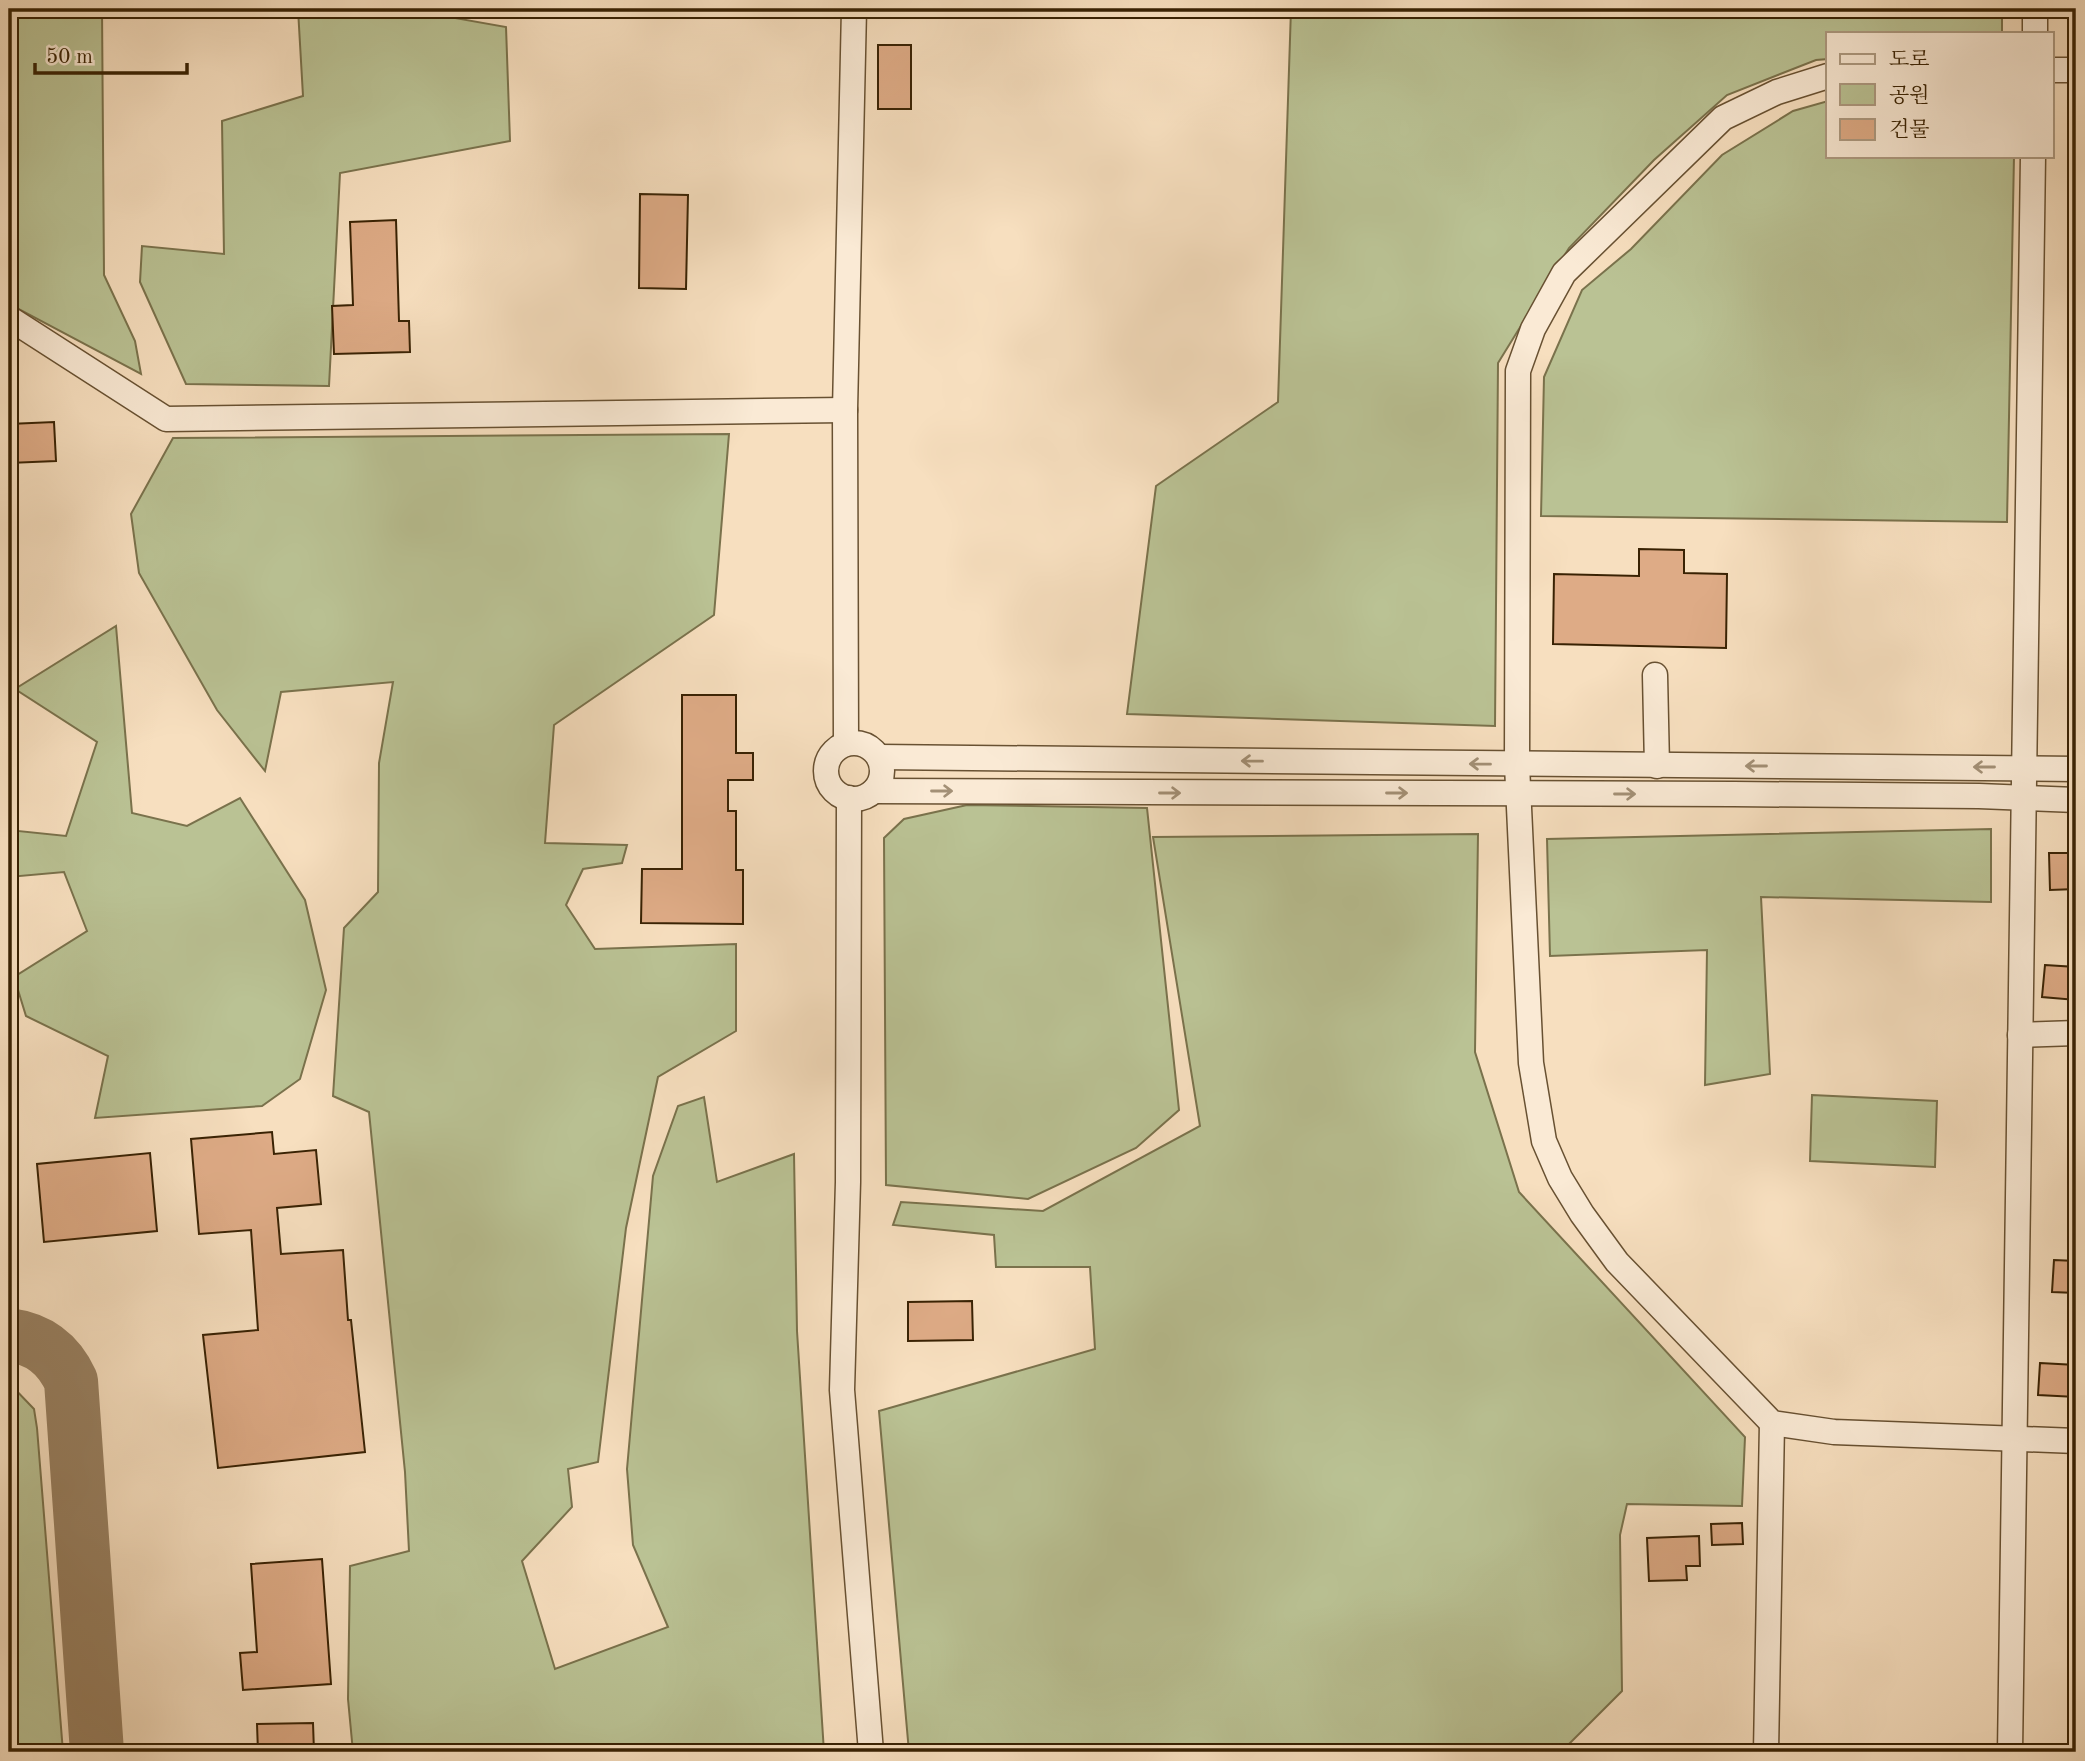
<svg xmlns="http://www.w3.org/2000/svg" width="2085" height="1761" viewBox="0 0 2085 1761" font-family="'Old Standard TT','Noto Serif KR',serif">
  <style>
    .green { fill: #bac294; stroke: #7a724c; stroke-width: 2 }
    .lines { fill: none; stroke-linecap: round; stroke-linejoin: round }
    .stream { stroke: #797d73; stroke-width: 6 }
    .taxiway { stroke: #988061; stroke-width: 54 }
    .building { fill: #deab86; stroke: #392203; stroke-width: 2 }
    .minor-casing { stroke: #685132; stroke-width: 27 }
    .minor { stroke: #faead5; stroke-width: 24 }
    .oneway { stroke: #a39076 }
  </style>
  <rect width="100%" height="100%" fill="#f7dfbf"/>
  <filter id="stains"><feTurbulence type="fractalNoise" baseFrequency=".00286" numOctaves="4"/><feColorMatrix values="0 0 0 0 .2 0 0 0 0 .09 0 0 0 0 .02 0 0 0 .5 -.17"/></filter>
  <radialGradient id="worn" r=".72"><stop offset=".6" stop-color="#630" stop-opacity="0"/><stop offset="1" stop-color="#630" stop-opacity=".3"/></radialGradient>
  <g class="green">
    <path d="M 16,9 L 102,9 L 104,275 L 135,341 L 141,374 L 9,304 L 9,14 Z"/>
    <path d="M 298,9 L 431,9 L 432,14 L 506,27 L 510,141 L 340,173 L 329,386 L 186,384 L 140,282 L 142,246 L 224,254 L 222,121 L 303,96 Z"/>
    <path d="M 1291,9 L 2002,9 L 2002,33 L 1828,33 L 1828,59 L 1816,60 L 1727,95 L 1654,160 L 1569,248 L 1498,363 L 1495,726 L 1127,714 L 1156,486 L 1278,402 Z"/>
    <path d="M 2076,91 L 2076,729 L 2073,723 L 2069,160 Z"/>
    <path d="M 1828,101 L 1828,156 L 2014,156 L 2007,522 L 1541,516 L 1544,377 L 1582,290 L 1631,249 L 1722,155 L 1793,111 Z"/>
    <path d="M 729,434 L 714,615 L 554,725 L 545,843 L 627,845 L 622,863 L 583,869 L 566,905 L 595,949 L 736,944 L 736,1031 L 658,1077 L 626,1228 L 598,1462 L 568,1469 L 572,1507 L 522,1561 L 555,1669 L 668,1627 L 633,1545 L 627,1469 L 653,1176 L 678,1106 L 704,1097 L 717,1182 L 794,1154 L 797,1331 L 824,1752 L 353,1752 L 348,1699 L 350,1566 L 409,1551 L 405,1472 L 369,1112 L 333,1096 L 344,928 L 378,892 L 379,763 L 393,682 L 281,692 L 265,771 L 217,710 L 139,573 L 131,514 L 173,438 Z"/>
    <path d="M 116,626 L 132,813 L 187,826 L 240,798 L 305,900 L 326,990 L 300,1079 L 262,1106 L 95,1118 L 108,1056 L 26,1016 L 14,977 L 87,931 L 64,872 L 9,877 L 9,830 L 66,836 L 97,742 L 15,689 Z"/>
    <path d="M 967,805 L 1147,808 L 1179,1110 L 1136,1148 L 1028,1199 L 886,1185 L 884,838 L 904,819 Z"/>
    <path d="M 1991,829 L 1991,902 L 1761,897 L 1770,1074 L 1705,1085 L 1707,950 L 1550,956 L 1547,839 Z"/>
    <path d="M 1478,834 L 1475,1052 L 1519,1192 L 1745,1437 L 1742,1506 L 1627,1504 L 1620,1535 L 1622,1691 L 1561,1752 L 909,1752 L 879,1411 L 1095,1349 L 1090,1267 L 996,1267 L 994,1235 L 893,1225 L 901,1202 L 1043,1211 L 1200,1126 L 1153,837 Z"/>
    <path d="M 1812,1095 L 1937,1101 L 1935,1167 L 1810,1161 Z"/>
    <path d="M 9,1383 L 34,1409 L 37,1428 L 63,1752 L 9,1752 Z"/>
  </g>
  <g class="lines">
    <path class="stream" d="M 9,1699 L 13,1752"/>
    <path class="taxiway" d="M 9,1335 C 39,1339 58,1353 71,1381 L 97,1752"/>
  </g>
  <g class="building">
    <rect x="878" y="45" width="33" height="64"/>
    <path d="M 640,194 L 688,195 L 686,289 L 639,288 Z"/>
    <path d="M 396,220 L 399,321 L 409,321 L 410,352 L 334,354 L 332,306 L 353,305 L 350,222 Z"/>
    <path d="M 54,422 L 56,461 L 9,463 L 9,424 Z"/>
    <path d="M 1639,549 L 1684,550 L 1684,573 L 1727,574 L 1726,648 L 1553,644 L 1554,574 L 1639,576 Z"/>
    <path d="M 682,695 L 736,695 L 736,753 L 753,753 L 753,780 L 728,780 L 728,811 L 736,811 L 736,870 L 743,870 L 743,924 L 641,923 L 642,869 L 682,869 Z"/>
    <path d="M 2049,853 L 2076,853 L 2076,889 L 2050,890 Z"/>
    <path d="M 2045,965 L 2076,967 L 2076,1000 L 2042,997 Z"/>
    <path d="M 272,1132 L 274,1154 L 316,1150 L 321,1204 L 277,1208 L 281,1254 L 343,1250 L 348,1320 L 351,1320 L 365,1452 L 218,1468 L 203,1335 L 258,1330 L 251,1230 L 199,1234 L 191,1139 Z"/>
    <path d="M 150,1153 L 157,1231 L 44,1242 L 37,1164 Z"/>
    <path d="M 2054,1260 L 2076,1261 L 2076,1293 L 2052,1292 Z"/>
    <path d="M 972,1301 L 973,1340 L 908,1341 L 908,1302 Z"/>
    <path d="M 2040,1363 L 2076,1365 L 2076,1397 L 2038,1395 Z"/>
    <path d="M 1742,1523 L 1743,1544 L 1712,1545 L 1711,1524 Z"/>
    <path d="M 1699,1536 L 1700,1566 L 1686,1566 L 1687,1580 L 1649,1581 L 1647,1538 Z"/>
    <path d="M 322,1559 L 331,1684 L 243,1690 L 240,1653 L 257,1652 L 251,1564 Z"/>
    <path d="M 313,1723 L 314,1752 L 258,1752 L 257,1724 Z"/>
  </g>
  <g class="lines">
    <defs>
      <g id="minor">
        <path d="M 2035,33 L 2035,9"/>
        <path d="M 2052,70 L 2076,70"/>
        <path d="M 1828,76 L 1777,92 L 1723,118 L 1564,273 L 1533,329 L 1518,371 L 1517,765 L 1531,1063 L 1544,1141 L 1560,1178 L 1582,1214 L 1617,1262 L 1772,1423 L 1834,1432 L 2076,1441"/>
        <path d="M 9,318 L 166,419 L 845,410"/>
        <path d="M 1655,675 L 1657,766"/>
        <circle cx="854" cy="771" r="28"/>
        <path d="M 846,743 L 845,410 L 854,9"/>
        <path d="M 879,757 L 2076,769"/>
        <path d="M 874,791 L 1734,794 L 1979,796 L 2076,800"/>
        <path d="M 849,798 L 848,1182 L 842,1390 L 871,1752"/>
        <path d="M 2020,1035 L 2076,1033"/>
        <path d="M 1766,1752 L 1772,1423"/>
        <path d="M 2010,1752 L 2033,156"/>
      </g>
    </defs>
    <use href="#minor" class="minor-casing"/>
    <use href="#minor" class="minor"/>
  </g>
  <defs><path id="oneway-shaft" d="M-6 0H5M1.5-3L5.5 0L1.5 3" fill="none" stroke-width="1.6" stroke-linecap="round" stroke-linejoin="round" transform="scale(1.75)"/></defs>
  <g class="oneway">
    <use href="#oneway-shaft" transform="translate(1252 761) rotate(-179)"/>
    <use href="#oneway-shaft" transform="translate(1480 764) rotate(-179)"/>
    <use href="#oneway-shaft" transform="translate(1756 766) rotate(-180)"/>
    <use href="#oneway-shaft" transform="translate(1984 767) rotate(-180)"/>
    <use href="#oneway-shaft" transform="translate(942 791)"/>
    <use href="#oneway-shaft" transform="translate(1170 793)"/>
    <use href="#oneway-shaft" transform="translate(1397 793)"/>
    <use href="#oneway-shaft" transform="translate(1625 794)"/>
  </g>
  <rect width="2085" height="1761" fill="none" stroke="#f7dfbf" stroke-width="35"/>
  <rect x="10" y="10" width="2064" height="1740" fill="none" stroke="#392203" stroke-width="3.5"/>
  <rect x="18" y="18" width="2050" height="1726" fill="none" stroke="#392203" stroke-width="2"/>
  <rect x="1826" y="32" width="228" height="126" fill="#faead5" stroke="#ad9a81" stroke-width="2"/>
  <rect x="1840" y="54" width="35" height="10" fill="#faead5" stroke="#ad9a81" stroke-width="2"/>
  <text x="1889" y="66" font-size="21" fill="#392203">도로</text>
  <rect x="1840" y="84" width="35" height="21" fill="#bac294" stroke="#ad9a81" stroke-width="2"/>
  <text x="1889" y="102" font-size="21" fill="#392203">공원</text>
  <rect x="1840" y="119" width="35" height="21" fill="#deab86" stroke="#ad9a81" stroke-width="2"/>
  <text x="1889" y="136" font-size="21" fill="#392203">건물</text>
  <path d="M35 63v10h152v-10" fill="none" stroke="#392203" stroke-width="3.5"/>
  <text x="46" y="63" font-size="21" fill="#392203" stroke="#faead5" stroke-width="5" paint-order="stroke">50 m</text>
  <rect width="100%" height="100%" filter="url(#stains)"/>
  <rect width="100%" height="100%" fill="url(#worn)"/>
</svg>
